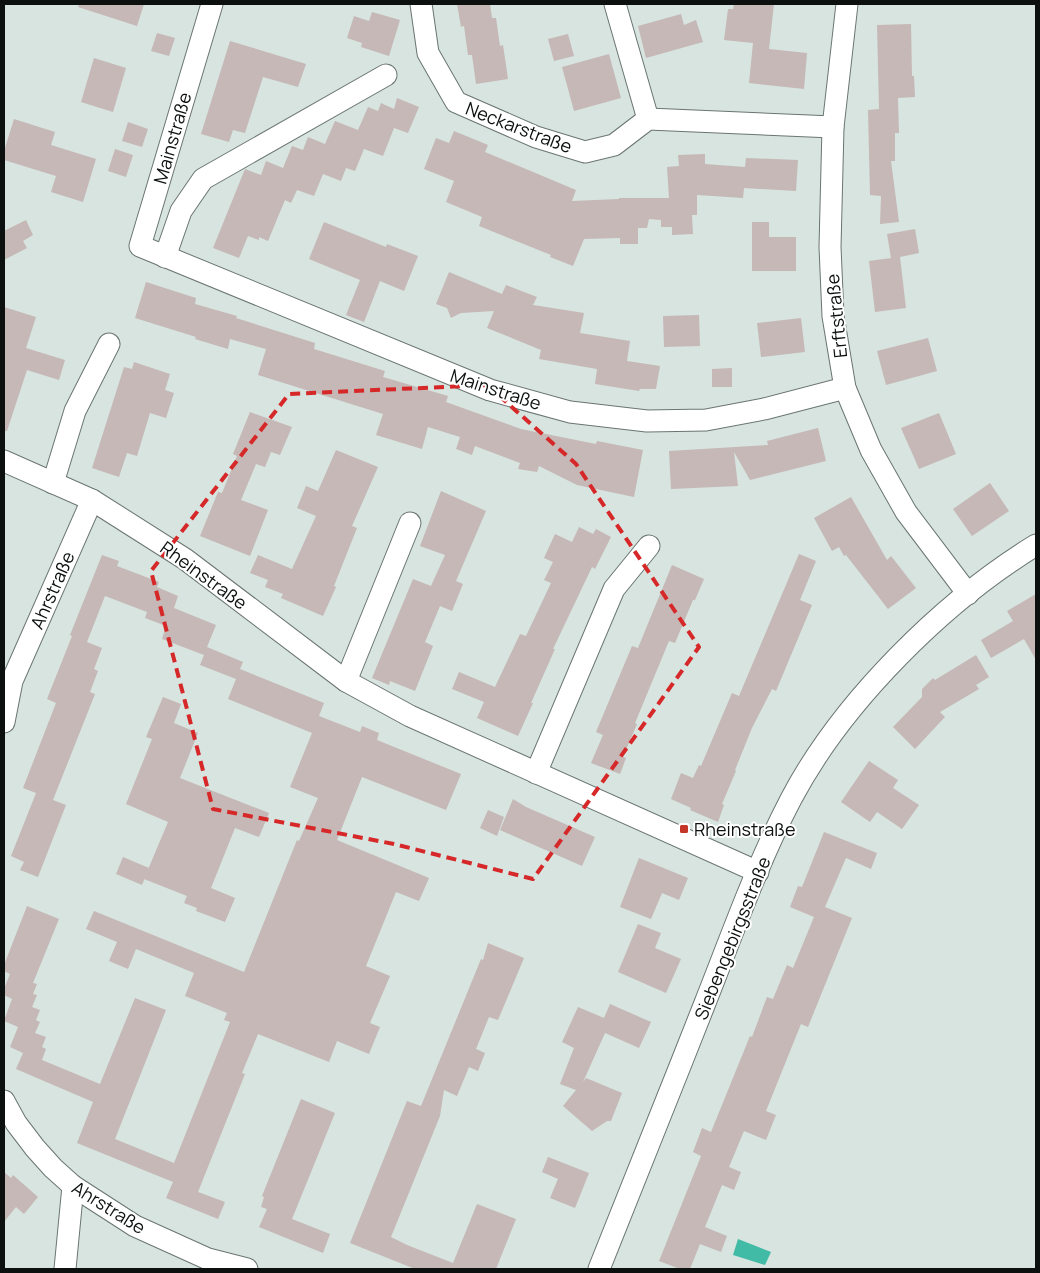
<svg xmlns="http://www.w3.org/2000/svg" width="1040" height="1273" viewBox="0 0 1040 1273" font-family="Manrope,sans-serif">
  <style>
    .water { fill: #41baa6 }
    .building { fill: #c5b8b6 }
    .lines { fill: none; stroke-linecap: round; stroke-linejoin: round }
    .minor-casing { stroke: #6a7573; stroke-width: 23 }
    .minor { stroke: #fff; stroke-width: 21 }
    .marked { fill: none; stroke: #d62828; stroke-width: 4; stroke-dasharray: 10 6; stroke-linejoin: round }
    .poi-dot { fill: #c33628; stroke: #fff; stroke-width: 2 }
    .labels { text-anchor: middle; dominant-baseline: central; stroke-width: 4; stroke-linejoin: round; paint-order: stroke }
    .street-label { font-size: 18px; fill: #0c100f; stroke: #fff }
    .poi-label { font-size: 18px; fill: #0c100f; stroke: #fff; text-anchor: start }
  </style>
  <rect width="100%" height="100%" fill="#d7e4e0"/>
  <path class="water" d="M 738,1239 L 771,1252 L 765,1265 L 733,1255 Z"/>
  <g class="building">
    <path d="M 79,4 L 144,4 L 137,26 L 78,7 Z"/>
    <path d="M 457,4 L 490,4 L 492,18 L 496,18 L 500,46 L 503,45 L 508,79 L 476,84 L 472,55 L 468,55 L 464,26 L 461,27 Z"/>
    <path d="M 734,4 L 774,4 L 769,49 L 807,53 L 804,89 L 749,83 L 753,43 L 724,40 L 728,9 L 733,9 Z"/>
    <path d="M 372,12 L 400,20 L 389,56 L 361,47 L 362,43 L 347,38 L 354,16 L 369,21 Z"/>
    <path d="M 681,14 L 684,25 L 696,20 L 703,42 L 646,58 L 638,26 Z"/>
    <path d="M 911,24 L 912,76 L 914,76 L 915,97 L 898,98 L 899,133 L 895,133 L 895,161 L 891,161 L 899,222 L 880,224 L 881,196 L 870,195 L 868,110 L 879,109 L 877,25 Z"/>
    <path d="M 157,33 L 175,38 L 169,56 L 151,51 Z"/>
    <path d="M 568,34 L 574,56 L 554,61 L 548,39 Z"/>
    <path d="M 230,41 L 306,64 L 298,87 L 263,77 L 245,133 L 233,130 L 229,142 L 201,134 Z"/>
    <path d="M 609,54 L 621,98 L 574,111 L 562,67 Z"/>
    <path d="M 94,58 L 126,68 L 113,112 L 81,102 Z"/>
    <path d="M 397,98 L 419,107 L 408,133 L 394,128 L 383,156 L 364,149 L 355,171 L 346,168 L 341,181 L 323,174 L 314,196 L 297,190 L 291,203 L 285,200 L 268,241 L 259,237 L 259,240 L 248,236 L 239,258 L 213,248 L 245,169 L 261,175 L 266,161 L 283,168 L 292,146 L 303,150 L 308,137 L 325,144 L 335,121 L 358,130 L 368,107 L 378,111 L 381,103 L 394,109 Z"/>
    <path d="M 14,119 L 55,132 L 51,145 L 96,159 L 83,202 L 51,192 L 56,176 L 4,160 L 4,151 Z"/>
    <path d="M 128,122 L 148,129 L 142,147 L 122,141 Z"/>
    <path d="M 454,131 L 488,145 L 485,152 L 576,190 L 572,201 L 619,199 L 619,198 L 669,198 L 667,167 L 679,166 L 678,155 L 705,154 L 705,164 L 745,167 L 746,158 L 798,160 L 796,191 L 744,188 L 743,198 L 697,195 L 697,215 L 692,215 L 693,234 L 672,235 L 672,227 L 661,227 L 661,220 L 649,219 L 647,228 L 638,228 L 638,244 L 620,244 L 620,238 L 584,239 L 573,266 L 550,257 L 551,255 L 479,226 L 482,217 L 446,202 L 454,181 L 424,169 L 436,138 L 449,143 Z"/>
    <path d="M 115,149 L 133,155 L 126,177 L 108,171 Z"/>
    <path d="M 26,220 L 33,235 L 23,241 L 27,248 L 4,260 L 4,231 Z"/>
    <path d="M 324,222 L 386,247 L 387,244 L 418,256 L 404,291 L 380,281 L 364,322 L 346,315 L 360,280 L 309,259 Z"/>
    <path d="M 752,222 L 769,222 L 769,237 L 796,237 L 796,271 L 752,271 Z"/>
    <path d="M 915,229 L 919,253 L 900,257 L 906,308 L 875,312 L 869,261 L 891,258 L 887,234 Z"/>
    <path d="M 449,272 L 502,294 L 506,285 L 537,297 L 533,305 L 584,313 L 580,333 L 630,341 L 627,361 L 660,366 L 656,389 L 640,389 L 639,391 L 595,384 L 597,369 L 539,359 L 541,350 L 487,328 L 494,311 L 461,313 L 451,318 L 447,308 L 436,304 Z"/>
    <path d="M 146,282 L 196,298 L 195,304 L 237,316 L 236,318 L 315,343 L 314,349 L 385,371 L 383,377 L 448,396 L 446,402 L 521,429 L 596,444 L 597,441 L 643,450 L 634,497 L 577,485 L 539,466 L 537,472 L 518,469 L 520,463 L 475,446 L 472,455 L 456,449 L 460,437 L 428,427 L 422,449 L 376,435 L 383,414 L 258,375 L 266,349 L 230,339 L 228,349 L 195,339 L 196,337 L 135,318 Z"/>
    <path d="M 4,307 L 36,317 L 26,348 L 65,360 L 59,380 L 27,370 L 7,431 L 4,431 Z"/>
    <path d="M 699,315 L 700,346 L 664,347 L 663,316 Z"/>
    <path d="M 801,318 L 805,352 L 761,357 L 757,323 Z"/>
    <path d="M 928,338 L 937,371 L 886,385 L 877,351 Z"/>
    <path d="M 134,362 L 170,374 L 165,390 L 174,393 L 166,418 L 150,413 L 137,456 L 127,453 L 119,477 L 92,468 L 124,367 L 132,369 Z"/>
    <path d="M 732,368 L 732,387 L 712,387 L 712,369 Z"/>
    <path d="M 250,412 L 292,427 L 280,455 L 271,452 L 265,467 L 256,464 L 241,500 L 268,510 L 250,556 L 200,536 L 218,492 L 222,493 L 237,456 L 233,454 Z"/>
    <path d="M 939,413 L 956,454 L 919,469 L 901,428 Z"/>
    <path d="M 818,428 L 826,461 L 750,480 L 734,452 L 738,486 L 671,489 L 669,451 L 768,445 L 767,441 Z"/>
    <path d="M 336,450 L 378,467 L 352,526 L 357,528 L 334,586 L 336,587 L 323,616 L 281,598 L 283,594 L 265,587 L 268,580 L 250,573 L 258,555 L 292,569 L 316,516 L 297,508 L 306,486 L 318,491 Z"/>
    <path d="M 990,483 L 1009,511 L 972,536 L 953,509 Z"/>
    <path d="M 441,491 L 486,511 L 456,581 L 463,584 L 452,611 L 440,606 L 425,642 L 433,646 L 415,691 L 390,681 L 389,685 L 372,678 L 413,579 L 431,586 L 445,555 L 420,546 Z"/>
    <path d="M 851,497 L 887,560 L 891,556 L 916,588 L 888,609 L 846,555 L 844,556 L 839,547 L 832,551 L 814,518 Z"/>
    <path d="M 579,527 L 593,534 L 596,529 L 611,537 L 595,569 L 592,567 L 553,649 L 555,649 L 531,703 L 533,703 L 518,736 L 477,718 L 484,702 L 452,689 L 459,672 L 495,687 L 520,634 L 526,636 L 551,583 L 544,580 L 553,562 L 544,558 L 555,534 L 572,542 Z"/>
    <path d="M 799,554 L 816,561 L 800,600 L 812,605 L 776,691 L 772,689 L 752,728 L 735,770 L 736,771 L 722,804 L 724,805 L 718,822 L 690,810 L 691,808 L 671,799 L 681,773 L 693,778 L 699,765 L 701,766 L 732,693 L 739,696 Z"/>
    <path d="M 102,555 L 119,561 L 117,566 L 159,582 L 157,587 L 178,596 L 174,608 L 216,625 L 207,647 L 243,662 L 240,669 L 324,703 L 319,716 L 360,732 L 362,726 L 379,733 L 377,740 L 461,774 L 446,810 L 362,777 L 337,840 L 429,878 L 419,901 L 396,892 L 366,966 L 390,976 L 370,1023 L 380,1027 L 369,1054 L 337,1041 L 329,1062 L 258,1034 L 242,1073 L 245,1074 L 198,1192 L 225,1202 L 218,1219 L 166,1198 L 173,1182 L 77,1143 L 93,1102 L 16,1069 L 23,1053 L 10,1047 L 18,1027 L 4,1021 L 12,999 L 4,995 L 4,989 L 10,974 L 4,971 L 4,965 L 27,906 L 59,919 L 33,983 L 37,984 L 33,994 L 37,995 L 32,1007 L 40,1010 L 36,1020 L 40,1022 L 35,1033 L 46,1037 L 42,1047 L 46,1049 L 42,1060 L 100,1084 L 135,998 L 166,1010 L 115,1139 L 174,1163 L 230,1022 L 224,1020 L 227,1013 L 185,996 L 194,973 L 136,949 L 128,969 L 109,961 L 117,942 L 86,929 L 94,911 L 244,972 L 297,840 L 299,841 L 318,798 L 290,787 L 312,733 L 228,699 L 236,679 L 200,665 L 204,655 L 162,639 L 166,626 L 145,618 L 147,612 L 105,596 L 87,642 L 102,648 L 94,669 L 98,671 L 90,692 L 95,694 L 53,800 L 66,805 L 38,877 L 20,870 L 24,862 L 11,856 L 36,793 L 23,788 L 56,703 L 47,699 L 72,636 L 70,635 Z"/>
    <path d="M 672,565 L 704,579 L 695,600 L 693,600 L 675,643 L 669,641 L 635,723 L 637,724 L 623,757 L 626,758 L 620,774 L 591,763 L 603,735 L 596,732 L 632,646 L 638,648 Z"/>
    <path d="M 1036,594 L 1036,660 L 1024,639 L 991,658 L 981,640 L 1013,621 L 1007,611 Z"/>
    <path d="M 976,655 L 989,677 L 976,685 L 979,689 L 940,712 L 945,717 L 915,749 L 893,727 L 922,697 L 922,689 L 933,678 L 935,680 Z"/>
    <path d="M 163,697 L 181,704 L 174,723 L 198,733 L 180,778 L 269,813 L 259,837 L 235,828 L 211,888 L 235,898 L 225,922 L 196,911 L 197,908 L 184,903 L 187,896 L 144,879 L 168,822 L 126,804 L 152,739 L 146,737 Z"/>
    <path d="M 869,761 L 898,780 L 893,788 L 919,805 L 902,829 L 877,812 L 870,822 L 841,802 Z"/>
    <path d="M 513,799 L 526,807 L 595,837 L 582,866 L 500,830 Z"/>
    <path d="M 488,810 L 504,817 L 497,836 L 480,828 Z"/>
    <path d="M 824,832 L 877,853 L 871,869 L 846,858 L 825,907 L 852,918 L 808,1027 L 801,1024 L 766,1111 L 776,1115 L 766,1140 L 744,1131 L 729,1167 L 741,1172 L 734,1190 L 722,1185 L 705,1227 L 727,1236 L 721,1252 L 700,1244 L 690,1269 L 680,1269 L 659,1261 L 701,1156 L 693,1152 L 702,1128 L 711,1132 L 750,1036 L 752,1037 L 767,997 L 773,999 L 787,965 L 793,968 L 814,917 L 790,907 L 798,886 L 802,887 Z"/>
    <path d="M 123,857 L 149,868 L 142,885 L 116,874 Z"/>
    <path d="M 639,858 L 688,878 L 679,900 L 662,893 L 651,919 L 620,907 Z"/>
    <path d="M 638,924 L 661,933 L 655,948 L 681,959 L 666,993 L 618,972 Z"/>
    <path d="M 488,943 L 524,958 L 498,1020 L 489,1017 L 476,1049 L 485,1053 L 478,1071 L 469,1067 L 457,1096 L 444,1090 L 440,1116 L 391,1237 L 407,1245 L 453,1263 L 477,1204 L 516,1219 L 496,1269 L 415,1269 L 350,1243 L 407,1101 L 421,1106 L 481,959 L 483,960 Z"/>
    <path d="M 610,1004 L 651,1022 L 639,1048 L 605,1033 L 583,1082 L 586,1078 L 622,1093 L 611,1121 L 607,1121 L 592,1131 L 563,1106 L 576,1090 L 560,1084 L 574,1048 L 562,1042 L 578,1007 L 604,1018 Z"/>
    <path d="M 301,1099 L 335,1113 L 292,1219 L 330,1234 L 323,1253 L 259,1227 L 267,1209 L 261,1207 L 264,1197 L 262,1196 Z"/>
    <path d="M 548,1157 L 589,1173 L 575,1208 L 550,1198 L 558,1179 L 542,1172 Z"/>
    <path d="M 4,1172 L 11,1178 L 13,1175 L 38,1197 L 24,1214 L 16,1207 L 4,1222 Z"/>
  </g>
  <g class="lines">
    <defs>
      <g id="minor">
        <path d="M 212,4 L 140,246 L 490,390 L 570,412 L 647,421 L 706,420 L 764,409 L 845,388"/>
        <path d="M 421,4 L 428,53 L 456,102 L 536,137 L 585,152 L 614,145 L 648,119 L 833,127"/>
        <path d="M 615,4 L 648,119"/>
        <path d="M 847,4 L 833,127 L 830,247 L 833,316 L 845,388 L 871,450 L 906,512 L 968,594"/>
        <path d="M 165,257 L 181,211 L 203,179 L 386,75"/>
        <path d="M 4,461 L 92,500 L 185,559 L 346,681 L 410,716 L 758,872"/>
        <path d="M 53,483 L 75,411 L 109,344"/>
        <path d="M 346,681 L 410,523"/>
        <path d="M 4,722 L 12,681 L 92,500"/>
        <path d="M 536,773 L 614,589 L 649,546"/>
        <path d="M 4,1101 L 16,1123 L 35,1148 L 53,1168 L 73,1186 L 135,1226 L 208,1259 L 247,1269"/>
        <path d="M 65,1269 L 73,1186"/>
        <path d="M 599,1269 C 634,1181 670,1092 705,1003 C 732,935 757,864 791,799 C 842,702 943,602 1036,545"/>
      </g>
    </defs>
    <use href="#minor" class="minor-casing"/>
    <use href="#minor" class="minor"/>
  </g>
  <path class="marked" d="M 487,385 L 576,464 L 699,647 L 533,879 L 394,844 L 213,809 L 151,571 L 289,394 Z"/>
  <rect class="poi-dot" x="679" y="824" width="10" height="10" rx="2.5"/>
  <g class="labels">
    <g class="street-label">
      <text transform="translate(519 127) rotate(21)">Neckarstraße</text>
      <text transform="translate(172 138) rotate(-74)">Mainstraße</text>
      <text transform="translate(836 316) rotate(-96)">Erftstraße</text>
      <text transform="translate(496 389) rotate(18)">Mainstraße</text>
      <text transform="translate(204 575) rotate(36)">Rheinstraße</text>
      <text transform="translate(52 590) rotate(-66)">Ahrstraße</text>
      <text transform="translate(732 938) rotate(-68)">Siebengebirgsstraße</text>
      <text transform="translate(109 1207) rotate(32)">Ahrstraße</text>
    </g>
    <g class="poi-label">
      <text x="694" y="829">Rheinstraße</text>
    </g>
  </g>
  <rect width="1040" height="1273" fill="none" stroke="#0c100f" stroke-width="10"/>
</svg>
